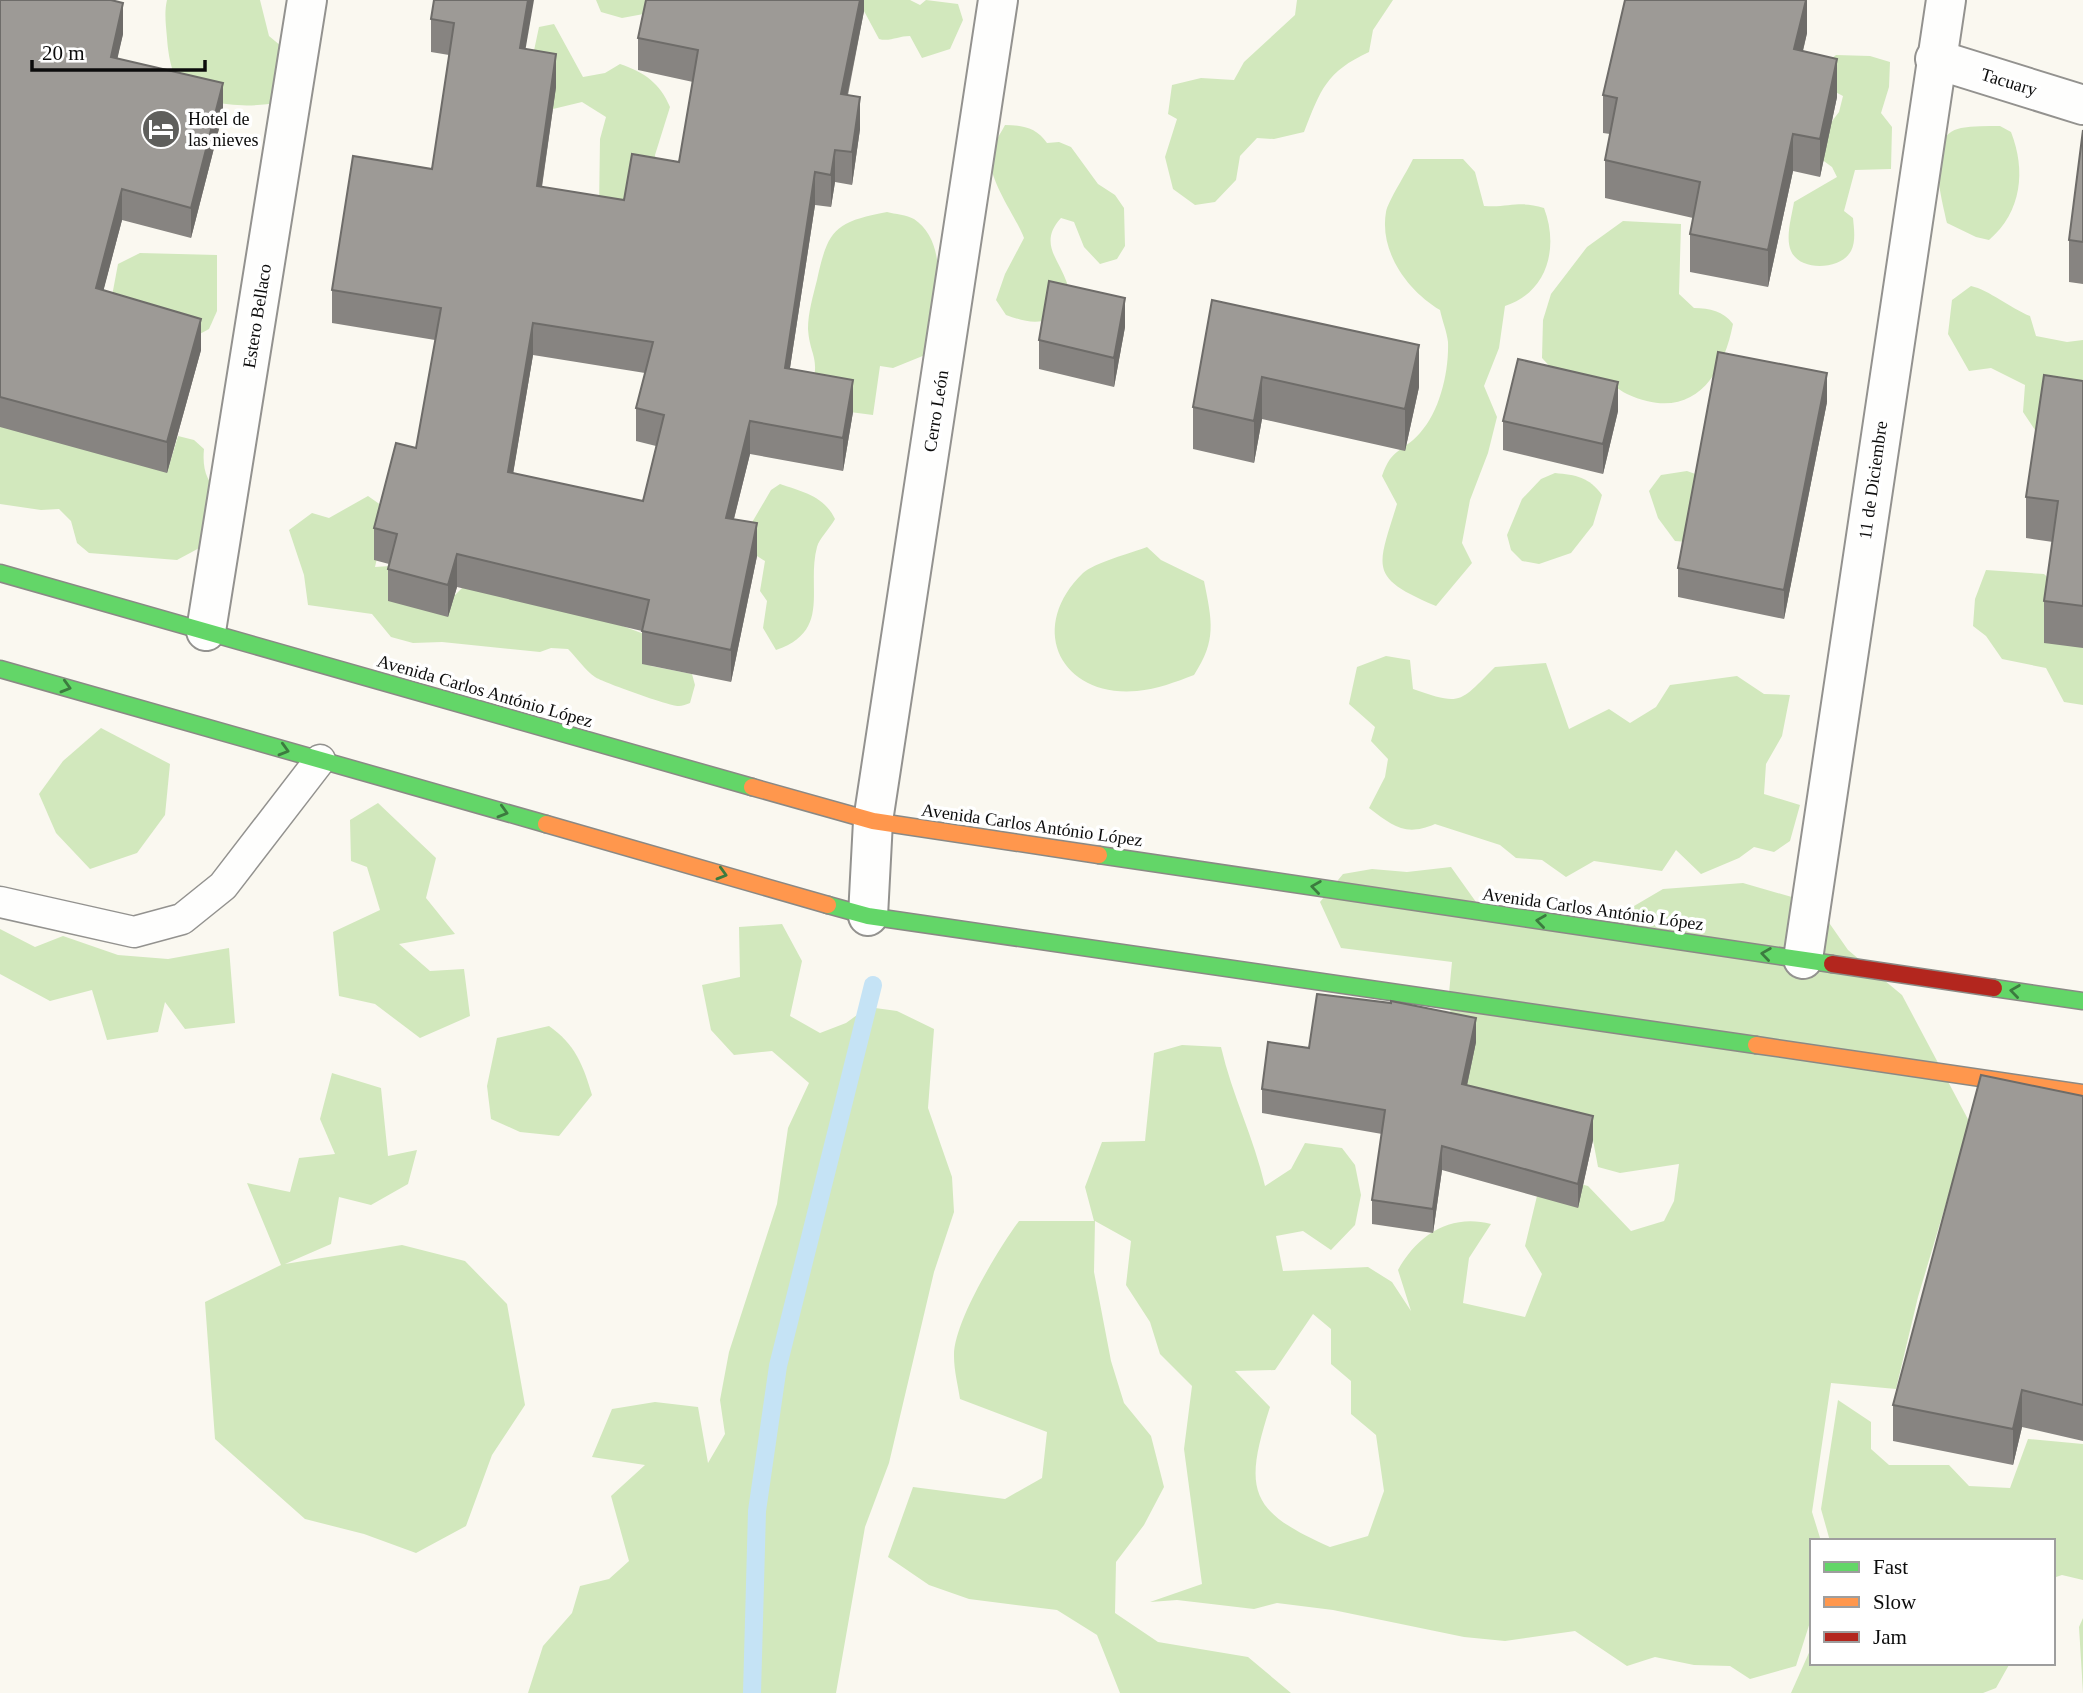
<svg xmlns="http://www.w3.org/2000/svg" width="2083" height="1693" viewBox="0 0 2083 1693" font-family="Georgia,serif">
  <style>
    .forest { fill: #d2e8bd; fill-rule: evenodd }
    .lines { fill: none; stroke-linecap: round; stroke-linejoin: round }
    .stream { stroke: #c5e3f5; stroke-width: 18 }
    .lane-casing { stroke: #93928f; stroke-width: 33 }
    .street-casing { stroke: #93928f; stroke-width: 42 }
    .fast-casing { stroke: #8a8985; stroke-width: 19 }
    .slow-casing { stroke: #8a8985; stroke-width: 19 }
    .jam-casing { stroke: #8a8985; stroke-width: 19 }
    .lane { stroke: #fefefd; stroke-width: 30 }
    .street { stroke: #fefefd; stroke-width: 38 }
    .fast { stroke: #63d668; stroke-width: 16 }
    .slow { stroke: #ff974d; stroke-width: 16 }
    .jam { stroke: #b3261e; stroke-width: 16 }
    .wall { fill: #878481; fill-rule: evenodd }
    .shaded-wall { fill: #6e6c69 }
    .building { fill: #9d9a96; stroke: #6e6c69; stroke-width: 2; fill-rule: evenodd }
    .oneway { stroke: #3c7b3f }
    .labels { text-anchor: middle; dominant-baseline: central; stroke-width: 7; stroke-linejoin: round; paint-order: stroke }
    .street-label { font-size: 18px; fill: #0c0c0c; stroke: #fff }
    .poi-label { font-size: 18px; fill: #0c0c0c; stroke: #fff; text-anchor: start }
  </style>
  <rect width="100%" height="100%" fill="#faf8f0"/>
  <g class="forest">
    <path d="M 167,0 L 260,0 L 269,36 L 281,46 L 292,100 C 258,108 209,110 181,85 C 171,75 168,52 167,38 C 166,25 164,13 167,0 Z"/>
    <path d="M 596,0 L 653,0 L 649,13 L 622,18 L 601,12 Z"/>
    <path d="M 814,0 L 910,0 L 920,5 L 926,0 L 958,4 L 963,20 L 950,49 L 922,58 L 910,36 C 898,36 890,42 879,39 L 864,11 Z"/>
    <path d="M 1297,0 L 1393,0 L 1373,30 L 1369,52 C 1326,72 1321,89 1304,132 L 1274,139 L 1257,138 L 1240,156 L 1236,180 L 1215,202 L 1195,205 L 1173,189 L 1165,157 L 1177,119 L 1168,114 L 1172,85 L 1201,78 L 1234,80 L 1244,62 L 1295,15 Z"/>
    <path d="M 554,24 L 583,77 L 605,73 L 620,64 C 644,72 660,83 670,107 L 655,155 L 664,219 L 599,209 L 600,139 L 606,117 L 582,102 L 553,109 L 531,94 L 532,60 L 539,27 Z"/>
    <path d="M 1836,55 L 1870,56 L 1890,62 L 1889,87 L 1881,113 L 1892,127 L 1891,169 L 1855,170 L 1844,211 L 1853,218 C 1854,229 1856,241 1851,251 C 1841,270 1800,272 1791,251 C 1785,238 1792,215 1794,202 L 1837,177 L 1832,167 L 1817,156 L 1823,133 L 1839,112 L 1843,96 L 1820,84 L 1821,67 Z"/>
    <path d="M 1005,125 C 1023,125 1037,128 1047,143 L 1059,142 L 1071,147 L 1098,184 L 1115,195 L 1124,208 L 1125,246 L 1117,259 L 1100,264 L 1084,247 L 1074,222 L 1061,218 C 1038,243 1059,259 1067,283 C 1069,290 1068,299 1064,305 C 1048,327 1031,324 1006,315 L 996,300 L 1005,274 L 1024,238 C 1015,214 983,174 992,150 C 995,141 1001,133 1005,125 Z"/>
    <path d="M 2000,126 L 2011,132 C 2026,170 2022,212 1989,240 L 1976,237 L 1947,223 C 1942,198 1923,136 1961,128 C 1973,126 1987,126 2000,126 Z"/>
    <path d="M 1413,159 L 1463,159 L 1475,172 L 1484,206 C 1509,208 1520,200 1544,208 C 1559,247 1548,292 1505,306 L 1499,348 L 1484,386 L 1497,417 L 1488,453 L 1470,500 L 1462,543 L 1472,563 L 1436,606 C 1368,577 1377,569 1397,504 L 1382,476 C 1392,447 1402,453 1420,433 C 1440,411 1449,372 1448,342 C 1447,332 1442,320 1440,310 C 1408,291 1379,252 1386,212 C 1388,201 1407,172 1413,159 Z"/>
    <path d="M 887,212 C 895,214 907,215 914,219 C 953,245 935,315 930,353 L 893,368 L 880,366 L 873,415 L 850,412 L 812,388 C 820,355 810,357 808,329 C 808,313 813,296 817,280 C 828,229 835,222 887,212 Z"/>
    <path d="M 1623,221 L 1681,224 L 1679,294 L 1694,308 C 1710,308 1723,311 1733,324 C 1722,380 1690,423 1627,394 C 1618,390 1609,380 1599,378 C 1585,374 1570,376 1556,373 L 1542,358 L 1543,320 L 1551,294 L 1587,247 Z"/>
    <path d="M 140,253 L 217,255 L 217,311 L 209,329 L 196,336 L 109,312 L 118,264 Z"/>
    <path d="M 1971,286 C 1989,290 2010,308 2030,316 L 2036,336 L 2067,342 L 2083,340 L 2083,444 L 2041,439 L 2023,412 L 2025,385 L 1991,368 L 1969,371 L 1948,334 L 1952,300 Z"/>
    <path d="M 0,388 L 167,472 L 178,436 L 194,440 L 204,449 C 202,470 207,482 221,496 L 203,546 L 177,560 L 89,553 L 77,543 L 71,521 L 59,509 L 41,510 L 0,504 Z"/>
    <path d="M 1687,471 L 1712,480 L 1700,543 L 1675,541 L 1658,518 L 1649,491 L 1661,475 Z"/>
    <path d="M 1555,473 C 1576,475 1589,477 1602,495 L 1593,525 L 1571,553 L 1539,564 L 1522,561 L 1511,550 L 1507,535 L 1522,499 L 1541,479 Z"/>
    <path d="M 780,484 C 803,492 824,496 835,519 C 830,528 819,539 817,547 C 806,588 832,631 776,650 L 763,628 L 767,601 L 760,591 L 765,561 L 757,556 L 747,531 L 771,490 Z"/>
    <path d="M 368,496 L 388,510 L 375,567 L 390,566 L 455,595 L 465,585 L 507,587 L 513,600 L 609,621 L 655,638 L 651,666 L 692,674 L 695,685 L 690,703 C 687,704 682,706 679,706 C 672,707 602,682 595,677 C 585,670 577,658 568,649 L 551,648 L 540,652 L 442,642 L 413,643 L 391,637 L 372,614 L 308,605 L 304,575 L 289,530 L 312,513 L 329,518 Z"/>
    <path d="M 1147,547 L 1161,560 L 1204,581 C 1212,621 1217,640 1194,675 C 1176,682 1157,689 1137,691 C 1061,698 1026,628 1083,573 C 1094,563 1131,553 1147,547 Z"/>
    <path d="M 1986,570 L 2044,574 L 2066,594 L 2083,619 L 2083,705 L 2064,702 L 2046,668 L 2002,659 L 1986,636 L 1973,626 L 1975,599 Z"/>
    <path d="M 1386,656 L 1410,660 L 1413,689 C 1462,706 1459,703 1495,667 L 1546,663 L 1569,729 L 1609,709 L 1630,723 L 1656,707 L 1670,685 L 1737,676 L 1764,694 L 1790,695 L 1782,736 L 1766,764 L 1764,794 L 1800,805 L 1790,841 L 1774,852 L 1754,847 L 1739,858 L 1701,874 L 1676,850 L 1662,871 L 1594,861 L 1566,877 L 1542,860 L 1516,858 L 1500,845 L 1435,824 C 1405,837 1393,826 1369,808 L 1385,777 L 1388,759 L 1371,741 L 1375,727 L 1349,704 L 1357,667 Z"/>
    <path d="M 101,728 L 170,764 L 165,815 L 137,853 L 90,869 L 56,833 L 39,794 L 63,761 Z"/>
    <path d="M 378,803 L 436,858 L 426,898 L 455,934 L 399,944 L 430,971 L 464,969 L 470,1016 L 420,1038 L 375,1004 L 339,996 L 333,932 L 380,910 L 367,867 L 351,861 L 350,820 Z"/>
    <path d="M 1451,867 L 1481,909 L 1600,926 L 1663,889 L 1743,883 L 1816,904 L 1848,950 L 1902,995 L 1970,1123 L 1918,1297 L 1896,1389 L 1831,1383 L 1812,1512 L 1821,1541 L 1812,1541 L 1812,1616 L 1796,1666 L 1750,1679 L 1730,1666 L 1694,1665 L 1655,1657 L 1627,1666 L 1575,1631 L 1505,1641 L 1464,1637 L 1333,1610 L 1277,1603 L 1254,1609 L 1177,1600 L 1150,1602 L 1202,1584 L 1184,1449 L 1192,1386 L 1160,1354 L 1150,1322 L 1126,1285 L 1131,1241 L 1095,1221 L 1094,1272 L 1111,1361 L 1124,1403 L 1151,1436 L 1164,1487 L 1144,1525 L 1116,1562 L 1115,1613 L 1158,1642 L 1248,1657 L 1291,1693 L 1120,1693 L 1097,1635 L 1057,1610 L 969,1599 L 929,1585 L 888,1557 L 913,1487 L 1005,1499 L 1042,1478 L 1047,1432 L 960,1399 C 958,1385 954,1371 954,1356 C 953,1323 999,1248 1019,1221 L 1094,1221 L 1085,1187 L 1102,1142 L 1145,1141 L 1154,1053 L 1182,1045 L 1221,1047 C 1232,1095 1254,1138 1265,1186 L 1291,1169 L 1305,1143 L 1342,1148 L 1355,1165 L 1361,1195 L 1355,1225 L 1331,1250 L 1303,1231 L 1276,1236 L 1283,1271 L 1368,1267 L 1392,1282 L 1411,1311 L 1398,1270 C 1417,1235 1451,1213 1491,1224 L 1469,1258 L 1463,1303 L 1525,1317 L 1542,1274 L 1525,1246 L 1537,1196 L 1558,1178 L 1588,1186 L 1631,1231 L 1664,1221 L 1674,1201 L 1679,1164 L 1620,1173 L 1598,1167 L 1593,1140 L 1459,1128 L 1449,993 L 1452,962 L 1341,948 L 1320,902 L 1343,874 L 1372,869 L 1407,872 ZM 1313,1314 L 1331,1329 L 1331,1364 L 1351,1381 L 1351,1414 L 1376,1435 L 1384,1491 L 1368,1536 L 1330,1547 C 1249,1511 1243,1491 1270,1407 L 1235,1371 L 1275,1370 Z"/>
    <path d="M 782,924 L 802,961 L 790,1016 L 820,1033 L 846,1023 L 868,1007 L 897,1011 L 934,1029 L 928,1108 L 952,1177 L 954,1212 L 934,1272 L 889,1463 L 865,1527 L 836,1693 L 528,1693 L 543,1646 L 572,1613 L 580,1586 L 609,1579 L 629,1561 L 611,1496 L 645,1465 L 592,1457 L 612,1409 L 655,1402 L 698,1407 L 708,1463 L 725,1434 L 720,1400 L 729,1352 L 777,1204 L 788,1128 L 809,1083 L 772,1051 L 734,1055 L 711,1030 L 702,985 L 740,977 L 739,927 Z"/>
    <path d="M 0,929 L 35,947 L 63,936 L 118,955 L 168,959 L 229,948 L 235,1023 L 185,1029 L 165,1002 L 158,1032 L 107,1040 L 92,990 L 50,1001 L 0,974 Z"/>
    <path d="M 549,1026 C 575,1044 583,1065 592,1095 L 559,1136 L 520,1132 L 491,1119 L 487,1086 L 497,1038 Z"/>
    <path d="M 332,1073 L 381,1088 L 388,1156 L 417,1150 L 408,1184 L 371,1205 L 339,1197 L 331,1244 L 285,1264 L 402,1245 L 465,1261 L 507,1304 L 525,1405 L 492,1455 L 466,1526 L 416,1553 L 364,1534 L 305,1519 L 215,1439 L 205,1302 L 281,1265 L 247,1183 L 290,1192 L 299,1158 L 335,1154 L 320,1119 Z"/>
    <path d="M 1838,1400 L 1871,1422 L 1871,1449 L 1889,1465 L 1949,1465 L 1969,1486 L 2010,1488 L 2028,1439 L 2083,1444 L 2083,1580 L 2062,1575 L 2053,1578 L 2053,1541 L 1830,1541 L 1821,1509 Z"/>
    <path d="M 2083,1618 L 2083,1693 L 2079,1627 Z"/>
    <path d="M 1812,1646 L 1812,1663 L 2010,1663 L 1996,1688 L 1983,1693 L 1791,1693 Z"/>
  </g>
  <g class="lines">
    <path class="stream" d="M 752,1693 L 757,1511 L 778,1366 L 873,985"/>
    <defs>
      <path id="lane" d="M 0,902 L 134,932 L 182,919 L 223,886 L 320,760"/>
      <g id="street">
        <path d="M 1935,59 L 2083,105"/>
        <path d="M 206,631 L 307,0"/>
        <path d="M 868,916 L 873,821 L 998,0"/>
        <path d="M 1803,959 L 1946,0"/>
      </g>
      <g id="fast">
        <path d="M 0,573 L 752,787"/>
        <path d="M 0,669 L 546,824"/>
        <path d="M 1099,855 L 1832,964"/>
        <path d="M 828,905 L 868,916 L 1756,1045"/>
        <path d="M 1994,988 L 2083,1001"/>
      </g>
      <g id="slow">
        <path d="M 752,787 L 873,821 L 1099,855"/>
        <path d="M 546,824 L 828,905"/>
        <path d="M 1756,1045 L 2083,1093"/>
      </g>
      <path id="jam" d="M 1832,964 L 1994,988"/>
    </defs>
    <use href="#lane" class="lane-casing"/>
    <use href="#street" class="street-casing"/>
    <use href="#fast" class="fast-casing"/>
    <use href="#slow" class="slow-casing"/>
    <use href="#jam" class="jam-casing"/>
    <use href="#lane" class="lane"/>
    <use href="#street" class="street"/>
    <use href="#fast" class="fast"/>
    <use href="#slow" class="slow"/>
    <use href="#jam" class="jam"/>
  </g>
  <g class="wall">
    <path d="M 0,0 L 123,34 L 117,58 L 223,113 L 191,238 L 122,220 L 103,291 L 201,350 L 167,473 L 0,427 Z"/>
    <path d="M 434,0 L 525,49 L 556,87 L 542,187 L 624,200 L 679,162 L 693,82 L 638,70 L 638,38 L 864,0 L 864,11 L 848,95 L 860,129 L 852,185 L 835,182 L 831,207 L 815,205 L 790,368 L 853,412 L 843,471 L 750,454 L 734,519 L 757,556 L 731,682 L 642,664 L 642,631 L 457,587 L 448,617 L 388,601 L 388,569 L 389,564 L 374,560 L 374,528 L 416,448 L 435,340 L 332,323 L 332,290 L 432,169 L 449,55 L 431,52 L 431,19 ZM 533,355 L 645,373 L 636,408 L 636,441 L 656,446 L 643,501 L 513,473 Z"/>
    <path d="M 1807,0 L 1807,33 L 1803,51 L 1837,97 L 1820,177 L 1793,171 L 1768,287 L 1690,272 L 1690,234 L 1693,218 L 1605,198 L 1605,160 L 1610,134 L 1603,133 L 1603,95 Z"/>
    <path d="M 2083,130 L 2083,284 L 2069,282 L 2069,240 Z"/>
    <path d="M 1212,300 L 1419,387 L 1405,451 L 1262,419 L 1254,463 L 1193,449 L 1193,407 Z"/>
    <path d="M 1125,327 L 1114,387 L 1039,369 L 1039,340 Z"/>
    <path d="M 2083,381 L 2083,648 L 2044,643 L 2044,601 L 2053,542 L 2026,538 L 2026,497 Z"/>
    <path d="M 1827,402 L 1784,619 L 1678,597 L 1678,568 Z"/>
    <path d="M 1618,411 L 1603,474 L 1503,450 L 1503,421 Z"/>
    <path d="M 1476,1042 L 1467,1086 L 1593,1140 L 1578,1208 L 1442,1170 L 1433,1233 L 1372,1224 L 1372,1200 L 1382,1134 L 1262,1113 L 1262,1089 L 1309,1048 Z"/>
    <path d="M 2083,1096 L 2083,1441 L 2022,1427 L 2013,1465 L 1893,1441 L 1893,1405 Z"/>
  </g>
  <g class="shaded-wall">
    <path d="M 528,0 L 534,0 L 520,81 L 520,48 Z"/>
    <path d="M 860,0 L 864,0 L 864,11 L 841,126 L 841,94 Z"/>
    <path d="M 1806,0 L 1807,0 L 1807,33 L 1794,87 L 1794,49 Z"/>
    <path d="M 123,3 L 123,34 L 111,87 L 111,57 Z"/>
    <path d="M 556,54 L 556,87 L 537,219 L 537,186 Z"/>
    <path d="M 1837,59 L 1837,97 L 1820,177 L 1820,139 Z"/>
    <path d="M 223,83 L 223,113 L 191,238 L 191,208 Z"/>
    <path d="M 860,97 L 860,129 L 852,185 L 852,152 Z"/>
    <path d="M 1793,134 L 1793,171 L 1768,287 L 1768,250 Z"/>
    <path d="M 835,150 L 835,182 L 831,207 L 831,175 Z"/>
    <path d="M 815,172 L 815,205 L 785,400 L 785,368 Z"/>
    <path d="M 122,189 L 122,220 L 96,319 L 96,288 Z"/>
    <path d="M 1125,298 L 1125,327 L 1114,387 L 1114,358 Z"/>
    <path d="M 201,319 L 201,350 L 167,473 L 167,442 Z"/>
    <path d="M 533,323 L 533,355 L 508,504 L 508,472 Z"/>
    <path d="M 1419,345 L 1419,387 L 1405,451 L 1405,409 Z"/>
    <path d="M 1827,373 L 1827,402 L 1784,619 L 1784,590 Z"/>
    <path d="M 1262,377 L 1262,419 L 1254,463 L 1254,421 Z"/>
    <path d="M 853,380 L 853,412 L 843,471 L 843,438 Z"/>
    <path d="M 1618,382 L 1618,411 L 1603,474 L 1603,444 Z"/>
    <path d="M 750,421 L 750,454 L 726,550 L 726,518 Z"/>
    <path d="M 757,523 L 757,556 L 731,682 L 731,650 Z"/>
    <path d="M 457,554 L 457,587 L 448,617 L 448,585 Z"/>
    <path d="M 1476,1018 L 1476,1042 L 1462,1108 L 1462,1084 Z"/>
    <path d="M 1593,1116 L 1593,1140 L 1578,1208 L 1578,1184 Z"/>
    <path d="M 1442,1146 L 1442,1170 L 1433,1233 L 1433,1209 Z"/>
    <path d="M 2022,1390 L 2022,1427 L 2013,1465 L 2013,1429 Z"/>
  </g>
  <g class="building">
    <path d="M 0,0 L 111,0 L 123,3 L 111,57 L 223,83 L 191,208 L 122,189 L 96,288 L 201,319 L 167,442 L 0,397 Z"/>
    <path d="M 434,0 L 528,0 L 520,48 L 556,54 L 537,186 L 624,200 L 632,154 L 679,162 L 698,50 L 638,38 L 646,0 L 860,0 L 841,94 L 860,97 L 852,152 L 835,150 L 831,175 L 815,172 L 785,368 L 853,380 L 843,438 L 750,421 L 726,518 L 757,523 L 731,650 L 642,631 L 649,600 L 457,554 L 448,585 L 388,569 L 397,534 L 374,528 L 396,443 L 416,448 L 441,308 L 332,290 L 353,156 L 432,169 L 454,23 L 431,19 ZM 533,323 L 653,342 L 636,408 L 664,415 L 643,501 L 508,472 Z"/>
    <path d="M 1625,0 L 1806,0 L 1794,49 L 1837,59 L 1820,139 L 1793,134 L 1768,250 L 1690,234 L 1700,182 L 1605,160 L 1617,98 L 1603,95 Z"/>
    <path d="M 2083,130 L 2083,242 L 2069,240 Z"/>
    <path d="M 1049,281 L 1125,298 L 1114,358 L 1039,340 Z"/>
    <path d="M 1212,300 L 1419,345 L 1405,409 L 1262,377 L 1254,421 L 1193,407 Z"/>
    <path d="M 1718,352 L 1827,373 L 1784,590 L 1678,568 Z"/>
    <path d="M 1518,359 L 1618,382 L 1603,444 L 1503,421 Z"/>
    <path d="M 2044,375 L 2083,381 L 2083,606 L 2044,601 L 2058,501 L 2026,497 Z"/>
    <path d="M 1317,994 L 1391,1003 L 1391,1001 L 1476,1018 L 1462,1084 L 1593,1116 L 1578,1184 L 1442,1146 L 1433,1209 L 1372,1200 L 1385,1110 L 1262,1089 L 1268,1042 L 1309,1048 Z"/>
    <path d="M 1981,1075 L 2083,1096 L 2083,1405 L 2022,1390 L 2013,1429 L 1893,1405 Z"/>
  </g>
  <defs><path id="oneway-chevron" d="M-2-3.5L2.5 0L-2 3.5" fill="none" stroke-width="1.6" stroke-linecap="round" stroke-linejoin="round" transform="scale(1.75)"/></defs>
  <g class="oneway">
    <use href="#oneway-chevron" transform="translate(66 687) rotate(16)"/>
    <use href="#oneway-chevron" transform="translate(284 750) rotate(16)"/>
    <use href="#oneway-chevron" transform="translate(503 812) rotate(16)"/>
    <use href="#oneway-chevron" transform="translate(722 874) rotate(16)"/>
    <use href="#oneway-chevron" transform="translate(1316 887) rotate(-172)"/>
    <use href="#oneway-chevron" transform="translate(1541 921) rotate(-172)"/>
    <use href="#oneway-chevron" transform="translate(1766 954) rotate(-172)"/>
    <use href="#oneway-chevron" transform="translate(2015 991) rotate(-172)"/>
  </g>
  <defs>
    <symbol id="hotel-disc" viewBox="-11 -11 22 22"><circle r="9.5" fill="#5f5f5c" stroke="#fff"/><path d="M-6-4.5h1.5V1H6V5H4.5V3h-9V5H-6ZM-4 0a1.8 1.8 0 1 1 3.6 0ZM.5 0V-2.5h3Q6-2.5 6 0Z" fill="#fff"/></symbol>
  </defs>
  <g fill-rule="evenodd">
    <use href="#hotel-disc" x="139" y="107" width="44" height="44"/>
  </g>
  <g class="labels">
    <g class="street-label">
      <text transform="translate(2009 82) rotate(17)">Tacuary</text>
      <text transform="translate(257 316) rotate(-81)">Estero Bellaco</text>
      <text transform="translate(936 411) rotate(-81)">Cerro León</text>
      <text transform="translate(1873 480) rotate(-82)">11 de Diciembre</text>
      <text transform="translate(485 691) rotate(16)">Avenida Carlos António López</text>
      <text transform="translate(1032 825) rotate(8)">Avenida Carlos António López</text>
      <text transform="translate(1593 909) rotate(8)">Avenida Carlos António López</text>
    </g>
    <g class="poi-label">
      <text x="188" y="119">Hotel de<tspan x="188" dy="21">las nieves</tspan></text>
    </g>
  </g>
  <rect x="1810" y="1539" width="245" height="126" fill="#ffffff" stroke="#9e9e9e" stroke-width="2"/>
  <rect x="1824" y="1562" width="35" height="10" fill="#63d668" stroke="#9e9e9e" stroke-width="2"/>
  <text x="1873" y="1574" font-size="21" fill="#0c0c0c">Fast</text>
  <rect x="1824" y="1597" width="35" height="10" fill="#ff974d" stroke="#9e9e9e" stroke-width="2"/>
  <text x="1873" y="1609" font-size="21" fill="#0c0c0c">Slow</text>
  <rect x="1824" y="1632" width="35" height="10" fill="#b3261e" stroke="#9e9e9e" stroke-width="2"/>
  <text x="1873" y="1644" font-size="21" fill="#0c0c0c">Jam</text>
  <path d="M32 60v10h173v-10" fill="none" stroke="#0c0c0c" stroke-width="3.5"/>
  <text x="42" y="60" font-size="21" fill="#0c0c0c" stroke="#ffffff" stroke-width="5" paint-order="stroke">20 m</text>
</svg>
